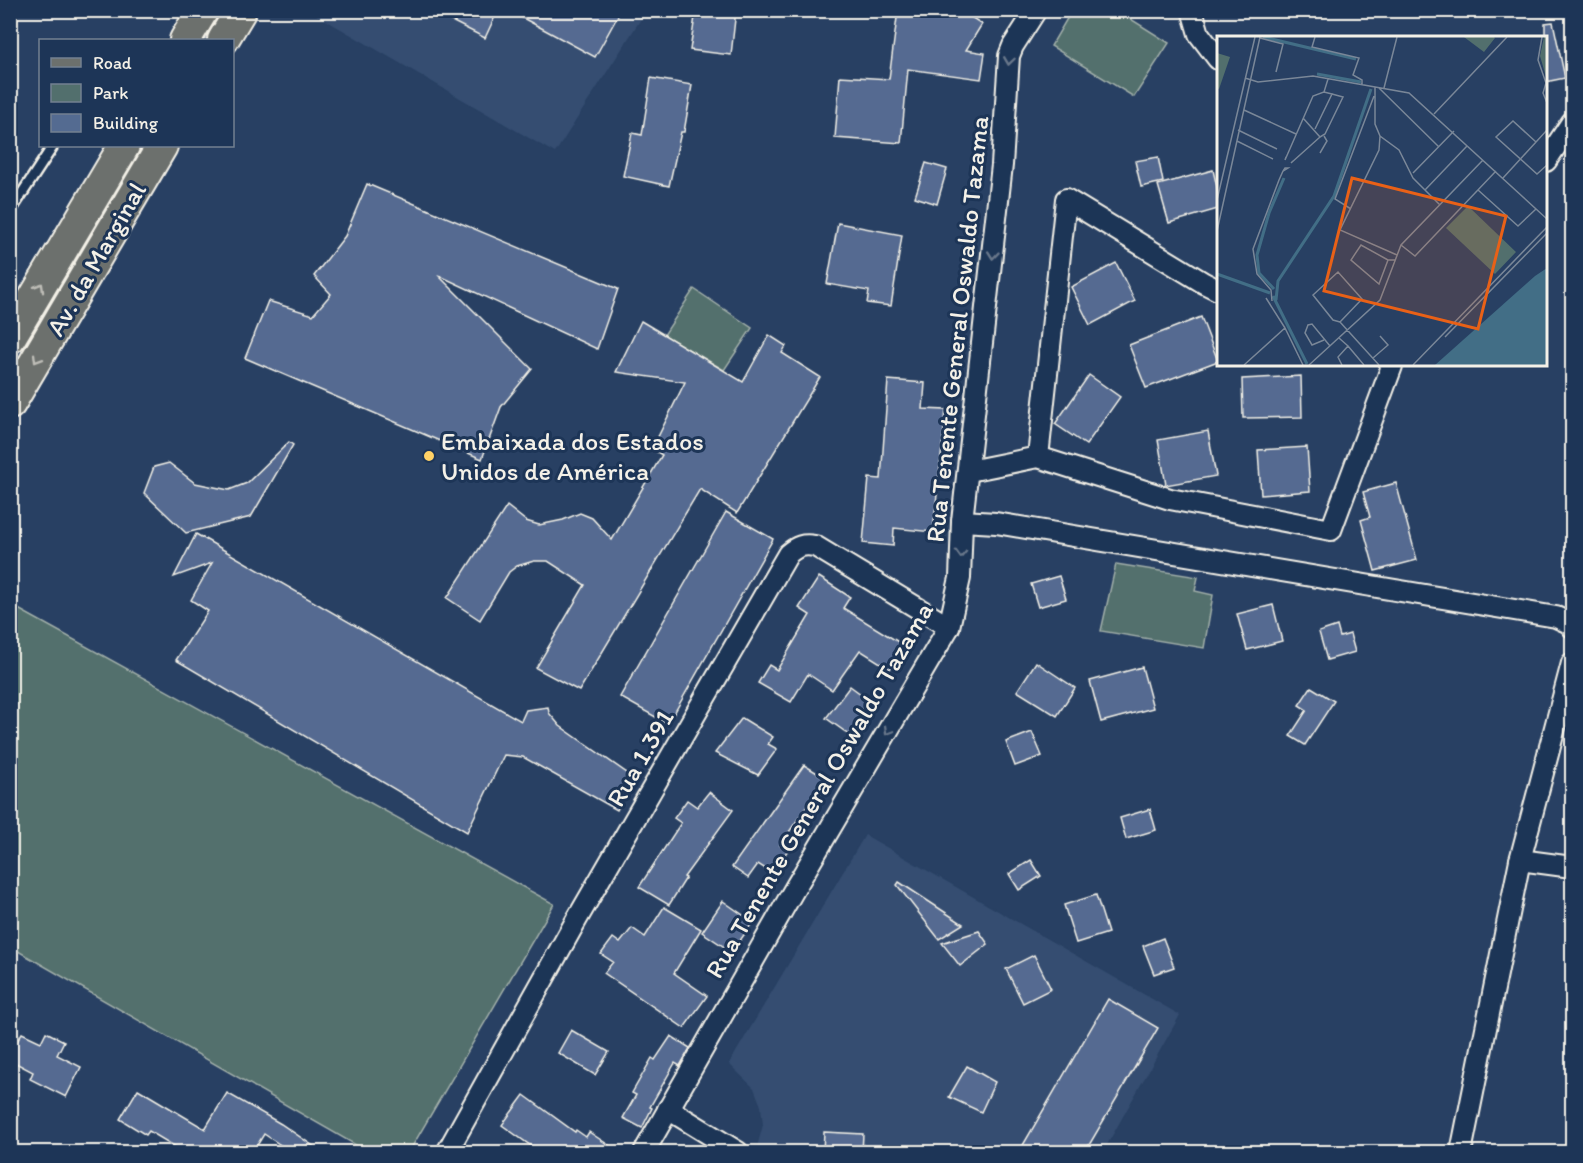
<svg xmlns="http://www.w3.org/2000/svg" width="1583" height="1163" viewBox="0 0 1583 1163" font-family="Itim,sans-serif">
  <style>
    .built { fill: #354d71 }
    .green { fill: #526f6d; stroke: #a3b0aa; stroke-width: 1.5 }
    .building { fill: #546b91; stroke: #f4f1e8; stroke-width: 1.5 }
    .lines { fill: none; stroke-linecap: round; stroke-linejoin: round }
    .service-casing { stroke: #f4f1e8; stroke-width: 14 }
    .minor-casing { stroke: #f4f1e8; stroke-width: 24 }
    .primary-casing { stroke: #f4f1e8; stroke-width: 34 }
    .service { stroke: #1d3557; stroke-width: 9 }
    .minor { stroke: #1d3557; stroke-width: 20 }
    .primary { stroke: #6c706d; stroke-width: 30 }
    .oneway { stroke: #68778a }
    .oneway2 { stroke: #bebdb7 }
    .poi-dot { fill: #ffd166; stroke: #1d3557; stroke-width: 2 }
    .labels { text-anchor: middle; dominant-baseline: central; stroke-width: 6; stroke-linejoin: round; paint-order: stroke }
    .street-label { font-size: 26px; fill: #f4f1e8; stroke: #1d3557 }
    .poi-label { font-size: 26px; fill: #f4f1e8; stroke: #1d3557; text-anchor: start }
    .inset-river { fill: none; stroke: #426e86; stroke-width: 3 }
    .inset-road { fill: none; stroke: #7a8798; stroke-width: 1.5 }
    .view { fill: #e96117; fill-opacity: 0.15; stroke: #e96117; stroke-width: 3 }
    .inset-edge { fill: none; stroke: #f4f1e8; stroke-width: 3 }
  </style>
  <rect width="100%" height="100%" fill="#284063"/>
  <filter id="ink" filterUnits="userSpaceOnUse"><feTurbulence type="fractalNoise" baseFrequency=".0167" numOctaves="2"/><feDisplacementMap in="SourceGraphic" scale="12" xChannelSelector="R" yChannelSelector="G"/><feConvolveMatrix kernelMatrix="1 2 1 2 8 2 1 2 1" color-interpolation-filters="sRGB"/></filter>
  <g filter="url(#ink)">
    <g class="built">
      <path d="M 310,11 L 646,11 L 555,153 Z"/>
      <path d="M 865,835 L 1180,1015 L 1103,1152 L 766,1152 L 757,1147 L 763,1125 L 761,1106 L 754,1088 L 729,1064 Z"/>
    </g>
    <g class="green">
      <path d="M 1072,10 L 1118,11 L 1169,43 L 1134,97 L 1051,46 Z"/>
      <path d="M 694,289 L 752,328 L 724,370 L 664,335 Z"/>
      <path d="M 1116,564 L 1198,577 L 1195,591 L 1213,595 L 1204,648 L 1101,631 Z"/>
      <path d="M 11,605 L 554,904 L 409,1152 L 368,1152 L 11,947 Z"/>
    </g>
    <g class="building">
      <path d="M 430,10 L 498,10 L 485,38 Z"/>
      <path d="M 508,10 L 621,10 L 595,57 Z"/>
      <path d="M 696,10 L 736,10 L 731,55 L 690,50 Z"/>
      <path d="M 898,10 L 960,10 L 982,24 L 966,50 L 985,53 L 981,79 L 908,69 L 901,143 L 835,138 L 840,76 L 889,79 Z"/>
      <path d="M 1553,22 L 1565,78 L 1545,82 L 1545,23 Z"/>
      <path d="M 651,78 L 692,85 L 684,132 L 681,132 L 669,186 L 623,176 L 632,133 L 642,135 Z"/>
      <path d="M 1158,157 L 1163,182 L 1141,187 L 1135,161 Z"/>
      <path d="M 926,163 L 947,169 L 937,204 L 915,197 Z"/>
      <path d="M 1213,170 L 1218,191 L 1218,209 L 1169,223 L 1158,185 Z"/>
      <path d="M 367,184 L 618,289 L 597,349 L 438,275 L 532,369 L 501,407 L 482,459 L 245,358 L 268,301 L 313,315 L 331,294 L 314,276 L 345,236 Z"/>
      <path d="M 838,223 L 902,235 L 891,306 L 867,303 L 869,291 L 827,284 Z"/>
      <path d="M 1116,263 L 1135,301 L 1090,325 L 1071,287 Z"/>
      <path d="M 1201,317 L 1218,361 L 1146,388 L 1129,345 Z"/>
      <path d="M 641,321 L 743,382 L 769,335 L 786,346 L 782,353 L 820,377 L 737,513 L 700,489 L 579,691 L 536,668 L 585,585 L 548,561 L 534,561 L 517,566 L 509,572 L 480,620 L 447,598 L 507,506 L 526,521 L 539,525 L 563,520 L 580,513 L 592,518 L 612,540 L 662,455 L 652,449 L 685,382 L 616,372 Z"/>
      <path d="M 1089,375 L 1120,397 L 1086,445 L 1055,424 Z"/>
      <path d="M 1301,376 L 1302,417 L 1243,418 L 1242,379 Z"/>
      <path d="M 888,380 L 925,383 L 923,409 L 946,410 L 933,532 L 894,528 L 893,546 L 863,543 L 869,478 L 881,479 Z"/>
      <path d="M 1208,431 L 1216,476 L 1166,485 L 1158,440 Z"/>
      <path d="M 289,442 L 293,445 L 251,517 L 186,533 L 144,493 L 154,467 L 169,463 L 195,483 L 229,490 L 247,483 Z"/>
      <path d="M 1307,447 L 1310,491 L 1261,495 L 1258,450 Z"/>
      <path d="M 1396,483 L 1417,560 L 1375,571 L 1361,520 L 1370,517 L 1363,492 Z"/>
      <path d="M 726,512 L 773,539 L 668,724 L 620,697 Z"/>
      <path d="M 196,534 L 521,721 L 526,710 L 548,707 L 549,713 L 560,726 L 634,778 L 617,810 L 523,757 L 504,755 L 467,832 L 176,660 L 208,611 L 191,600 L 212,563 L 174,577 Z"/>
      <path d="M 1059,576 L 1066,599 L 1038,607 L 1031,584 Z"/>
      <path d="M 819,577 L 850,597 L 843,608 L 905,646 L 890,669 L 860,650 L 832,690 L 808,674 L 791,702 L 758,683 L 769,665 L 777,670 L 810,615 L 799,608 Z"/>
      <path d="M 1273,605 L 1282,641 L 1247,650 L 1237,614 Z"/>
      <path d="M 1337,626 L 1340,637 L 1350,634 L 1355,652 L 1327,660 L 1319,632 Z"/>
      <path d="M 1036,662 L 1075,688 L 1057,716 L 1017,691 Z"/>
      <path d="M 1142,667 L 1153,708 L 1101,722 L 1090,681 Z"/>
      <path d="M 850,686 L 869,700 L 859,715 L 867,720 L 854,738 L 826,718 Z"/>
      <path d="M 1311,687 L 1334,701 L 1305,745 L 1290,736 L 1307,710 L 1299,705 Z"/>
      <path d="M 742,718 L 773,737 L 768,744 L 777,749 L 758,775 L 715,753 Z"/>
      <path d="M 1032,732 L 1042,756 L 1015,766 L 1006,742 Z"/>
      <path d="M 804,765 L 829,780 L 812,809 L 807,806 L 780,845 L 788,850 L 772,873 L 758,864 L 748,878 L 732,867 Z"/>
      <path d="M 709,792 L 733,810 L 684,877 L 686,878 L 669,905 L 639,887 L 681,823 L 674,818 L 687,800 L 697,807 Z"/>
      <path d="M 1150,809 L 1156,830 L 1126,839 L 1120,818 Z"/>
      <path d="M 1031,860 L 1041,876 L 1019,890 L 1009,874 Z"/>
      <path d="M 899,882 L 963,924 L 939,939 L 897,885 Z"/>
      <path d="M 1096,895 L 1108,933 L 1076,943 L 1064,905 Z"/>
      <path d="M 723,901 L 753,922 L 732,952 L 702,932 Z"/>
      <path d="M 664,907 L 701,929 L 674,973 L 707,996 L 684,1028 L 604,973 L 613,962 L 601,954 L 613,938 L 620,943 L 632,928 L 645,937 Z"/>
      <path d="M 979,931 L 988,944 L 960,966 L 942,943 Z"/>
      <path d="M 1163,938 L 1174,967 L 1154,974 L 1143,946 Z"/>
      <path d="M 1034,955 L 1051,989 L 1023,1003 L 1006,969 Z"/>
      <path d="M 1108,999 L 1158,1028 L 1085,1152 L 1019,1152 Z"/>
      <path d="M 571,1030 L 609,1052 L 595,1075 L 558,1053 Z"/>
      <path d="M 46,1032 L 64,1041 L 57,1055 L 81,1067 L 66,1097 L 30,1079 L 33,1072 L 10,1060 L 10,1054 L 22,1033 L 41,1042 Z"/>
      <path d="M 671,1036 L 690,1048 L 680,1066 L 675,1063 L 650,1107 L 652,1108 L 642,1128 L 623,1118 L 636,1095 L 632,1093 L 652,1058 L 655,1060 Z"/>
      <path d="M 967,1066 L 995,1082 L 981,1112 L 949,1097 Z"/>
      <path d="M 138,1089 L 205,1129 L 227,1093 L 281,1124 L 322,1152 L 291,1152 L 264,1134 L 253,1152 L 184,1152 L 149,1131 L 146,1135 L 120,1119 Z"/>
      <path d="M 524,1095 L 575,1132 L 576,1130 L 586,1137 L 589,1132 L 619,1152 L 527,1152 L 531,1146 L 502,1125 Z"/>
      <path d="M 824,1132 L 863,1134 L 862,1152 L 823,1152 Z"/>
    </g>
    <g class="lines">
      <defs>
        <path id="service" d="M 10,212 L 53,146"/>
        <g id="minor">
          <path d="M 1192,10 L 1199,34 L 1218,59"/>
          <path d="M 1546,161 L 1572,122"/>
          <path d="M 1038,457 L 1170,499 L 1331,530 L 1392,366 L 1390,364"/>
          <path d="M 969,471 L 1038,457 L 1066,199 L 1204,283 L 1218,290"/>
          <path d="M 962,521 L 996,523 L 1556,617 L 1569,623 L 1572,627"/>
          <path d="M 1520,860 L 1572,867"/>
          <path d="M 668,1109 L 738,1152"/>
          <path d="M 447,1152 L 577,919 L 788,554 C 797,546 803,544 815,546 L 949,627"/>
          <path d="M 644,1152 L 795,888 L 949,627 L 960,578 L 962,521 L 1002,165 L 1009,56 L 1013,46 L 1036,10"/>
          <path d="M 1461,1152 L 1520,860 L 1572,663"/>
        </g>
        <g id="primary">
          <path d="M 185,40 L 203,10"/>
          <path d="M 223,40 L 241,10"/>
          <path d="M 10,338 L 124,146"/>
          <path d="M 10,404 L 162,146"/>
        </g>
      </defs>
      <use href="#service" class="service-casing"/>
      <use href="#minor" class="minor-casing"/>
      <use href="#primary" class="primary-casing"/>
      <use href="#service" class="service"/>
      <use href="#minor" class="minor"/>
      <use href="#primary" class="primary"/>
    </g>
    <defs><path id="oneway-chevron" d="M-2-3.5L2.5 0L-2 3.5" fill="none" stroke-width="1.6" stroke-linecap="round" stroke-linejoin="round" transform="scale(1.5)"/></defs>
    <g class="oneway">
      <use href="#oneway-chevron" transform="translate(1009 61) rotate(98)"/>
      <use href="#oneway-chevron" transform="translate(993 255) rotate(96)"/>
      <use href="#oneway-chevron" transform="translate(961 554) rotate(92)"/>
      <use href="#oneway-chevron" transform="translate(888 731) rotate(121)"/>
    </g>
    <g class="oneway2">
      <use href="#oneway-chevron" transform="translate(40 287) rotate(-60)"/>
      <use href="#oneway-chevron" transform="translate(37 359) rotate(121)"/>
    </g>
  </g>
  <circle class="poi-dot" cx="429" cy="456" r="6"/>
  <g class="labels">
    <g class="street-label">
      <text transform="translate(96 259) rotate(-60)">Av. da Marginal</text>
      <text transform="translate(957 329) rotate(-84)">Rua Tenente General Oswaldo Tazama</text>
      <text transform="translate(640 758) rotate(-60)">Rua 1.391</text>
      <text transform="translate(819 790) rotate(-60)">Rua Tenente General Oswaldo Tazama</text>
    </g>
    <g class="poi-label">
      <text x="441" y="441">Embaixada dos Estados<tspan x="441" dy="30">Unidos de América</tspan></text>
    </g>
  </g>
  <g transform="translate(1217 36)">
    <rect width="330" height="330" fill="#284063"/>
    <path d="M 247,1 L 277,1 L 278,2 L 267,16 ZM 327,1 L 330,1 L 330,44 L 323,20 ZM 0,17 L 13,21 L 2,53 L 0,52 ZM 251,170 L 299,216 L 278,238 L 229,192 Z" fill="#526f6d"/>
    <path d="M 330,232 L 330,329 L 218,329 L 318,240 Z" fill="#426e86"/>
    <path class="inset-river" d="M 46,1 L 139,23M 100,38 L 144,46M 0,238 L 53,257M 57,253 L 42,237 L 40,219 L 52,177 L 67,142M 56,260 L 90,328M 59,264 L 61,245 L 117,160 L 154,53"/>
    <path class="inset-road" d="M 98,1 L 95,11 L 142,22 L 136,39 L 145,44 L 145,49M 325,1 L 321,24 L 329,47 L 326,57 L 330,67M 43,2 L 66,8 L 59,36M 28,42 L 41,46 L 96,40 L 192,57 L 330,183M 158,51 L 158,88 L 163,100 L 182,114 L 196,142 L 223,169M 162,52 L 222,111M 167,52 L 180,1M 27,74 L 79,98M 217,78 L 290,1M 98,93 L 115,58 L 107,56M 21,94 L 60,113M 163,100 L 162,114 L 123,194 L 180,219M 103,101 L 108,98 L 126,61 L 115,58M 20,105 L 56,123M 319,106 L 296,85 L 279,101 L 320,138 L 330,129M 103,117 L 110,105 L 107,100M 69,121 L 68,124 L 96,60 L 107,56 L 111,43M 76,125 L 74,127 L 103,101 L 86,82M 196,137 L 237,95M 286,142 L 330,94M 208,154 L 250,110M 261,154 L 301,190 L 319,173M 0,164 L 38,1M 134,173 L 118,163 L 157,60M 0,195 L 43,1M 184,209 L 198,220 L 279,135M 171,224 L 144,209 L 134,224 L 162,248 L 171,224 L 178,224M 49,262 L 68,292M 55,265 L 54,254 L 40,238 L 36,213 L 62,144 L 66,135 L 68,132 L 71,132 L 66,135M 123,286 L 116,284 L 96,259 L 121,236 L 145,263 L 123,286 L 162,329M 228,301 L 330,197M 122,302 L 131,310 L 121,321 L 125,329M 107,304 L 95,309 L 88,297 L 91,289 L 95,288 L 113,310M 131,310 L 147,329M 156,322 L 171,309 L 163,300M 27,329 L 68,292 L 86,329M 92,329 L 163,264 L 184,209 L 266,124M 196,329 L 330,191"/>
    <path class="view" d="M 135,142 L 289,180 L 261,293 L 107,255 Z"/>
    <rect width="330" height="330" class="inset-edge"/>
  </g>
  <rect width="1583" height="1163" fill="none" stroke="#1d3557" stroke-width="36"/>
  <rect x="18" y="18" width="1547" height="1127" fill="none" stroke="#f4f1e8" stroke-width="2" filter="url(#ink)"/>
  <rect x="39" y="39" width="195" height="108" fill="#1d3557" stroke="#738091" stroke-width="1.5"/>
  <rect x="51" y="58" width="30" height="9" fill="#6c706d" stroke="#738091" stroke-width="1.5"/>
  <text x="93" y="69" font-size="18" fill="#f4f1e8">Road</text>
  <rect x="51" y="84" width="30" height="18" fill="#526f6d" stroke="#738091" stroke-width="1.5"/>
  <text x="93" y="99" font-size="18" fill="#f4f1e8">Park</text>
  <rect x="51" y="114" width="30" height="18" fill="#546b91" stroke="#738091" stroke-width="1.5"/>
  <text x="93" y="129" font-size="18" fill="#f4f1e8">Building</text>
</svg>
